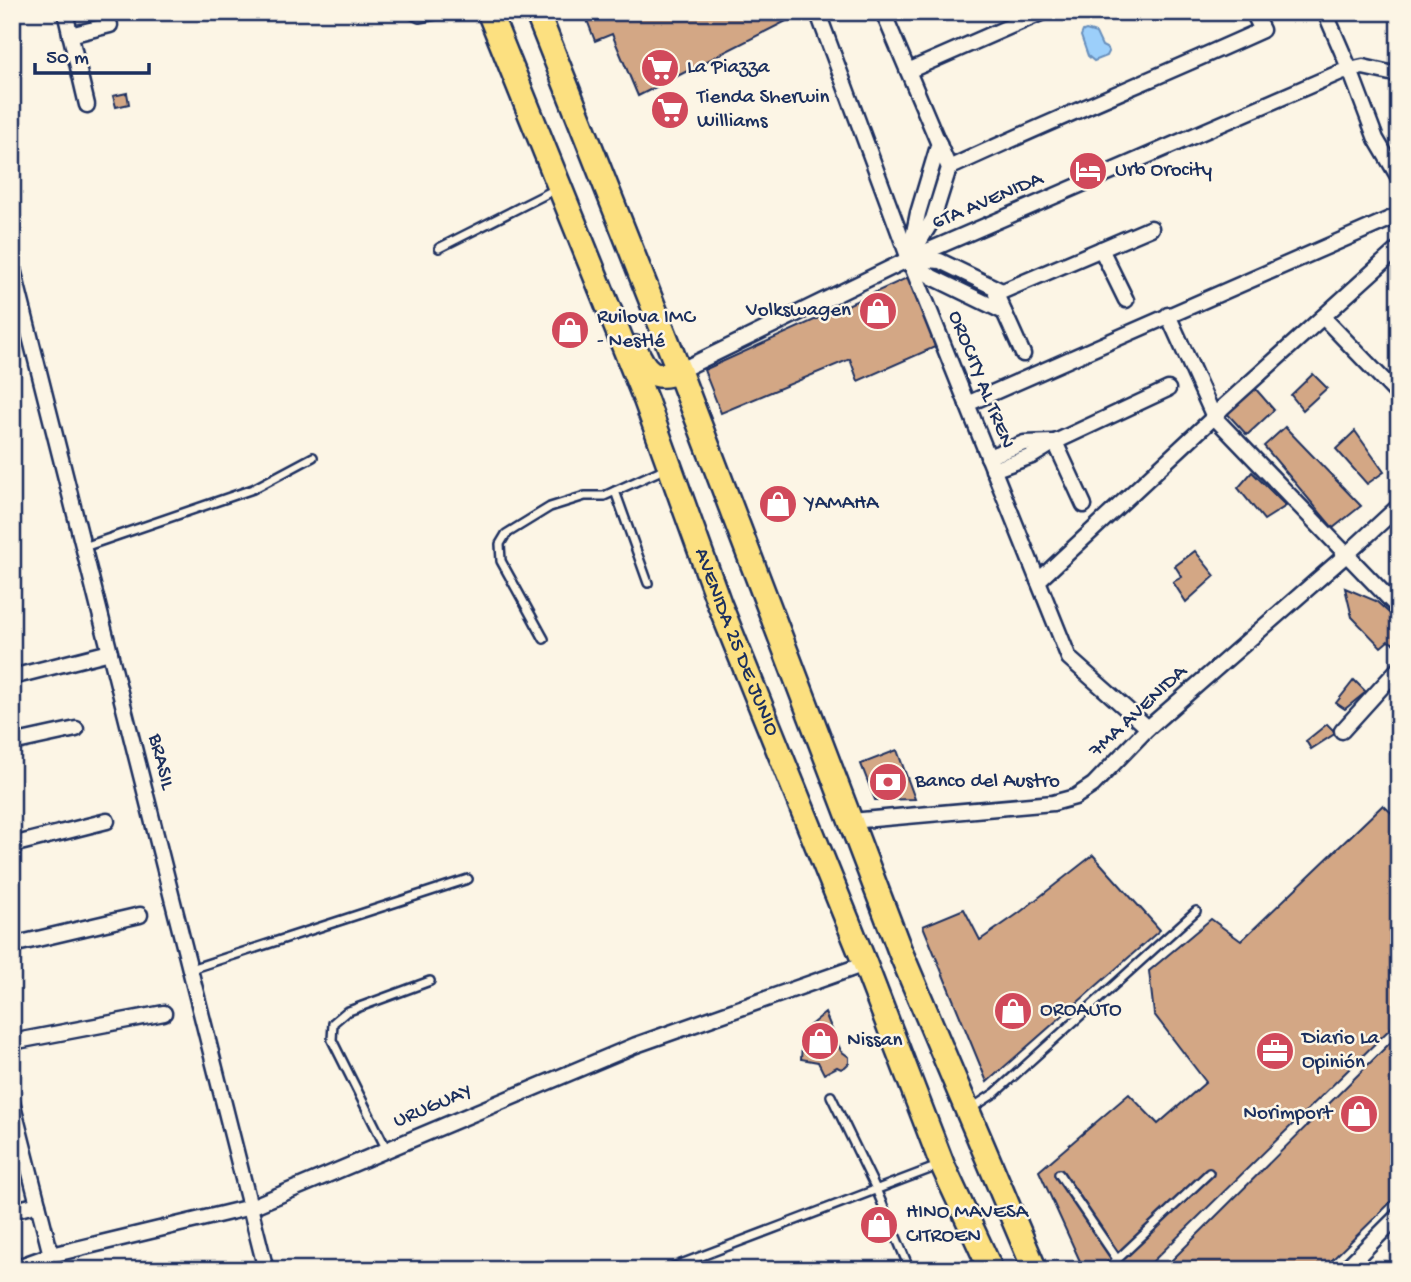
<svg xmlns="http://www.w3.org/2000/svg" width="1411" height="1282" viewBox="0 0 1411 1282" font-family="'Gochi Hand',sans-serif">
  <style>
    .water { fill: #9ccffa; stroke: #688fbc; stroke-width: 2 }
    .building { fill: #d3a785; stroke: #1b2f5e; stroke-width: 2 }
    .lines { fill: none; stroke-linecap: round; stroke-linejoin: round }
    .lane-casing { stroke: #1b2f5e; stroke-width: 12 }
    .street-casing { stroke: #1b2f5e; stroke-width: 19 }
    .primary-casing { stroke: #1b2f5e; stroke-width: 28 }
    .lane { stroke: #fcf5e5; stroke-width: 7 }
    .street { stroke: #fcf5e5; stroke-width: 14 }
    .primary { stroke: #fce080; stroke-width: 23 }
    .labels { text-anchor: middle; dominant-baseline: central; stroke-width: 5; stroke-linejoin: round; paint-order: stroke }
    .poi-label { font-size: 21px; fill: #1b2f5e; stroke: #fcf5e5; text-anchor: start }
    .street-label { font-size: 21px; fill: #1b2f5e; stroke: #fcf5e5 }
  </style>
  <rect width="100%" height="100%" fill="#fcf5e5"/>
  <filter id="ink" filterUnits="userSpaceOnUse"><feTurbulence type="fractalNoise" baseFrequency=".0143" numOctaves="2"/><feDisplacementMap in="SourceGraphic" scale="14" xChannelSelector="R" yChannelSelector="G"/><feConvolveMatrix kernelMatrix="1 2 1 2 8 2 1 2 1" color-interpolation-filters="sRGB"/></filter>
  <g filter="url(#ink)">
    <path class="water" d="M 1086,30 L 1096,33 L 1102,46 L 1108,49 L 1109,52 L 1107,56 L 1094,61 L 1088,56 L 1081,36 L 1083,31 Z"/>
    <g class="building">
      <path d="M 584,12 L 804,12 L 638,96 L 612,34 L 595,41 Z"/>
      <path d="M 127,93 L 129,104 L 116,107 L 113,96 Z"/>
      <path d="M 911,276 L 935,347 L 858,381 L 850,359 L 721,413 L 704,370 Z"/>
      <path d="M 1313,374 L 1327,388 L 1303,410 L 1291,395 Z"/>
      <path d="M 1254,387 L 1274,410 L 1247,435 L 1223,409 Z"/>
      <path d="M 1285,427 L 1361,506 L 1333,528 L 1264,446 Z"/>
      <path d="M 1355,431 L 1384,472 L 1367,484 L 1336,449 Z"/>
      <path d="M 1252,472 L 1286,506 L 1264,520 L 1238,488 Z"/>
      <path d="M 1195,551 L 1215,576 L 1186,602 L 1173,582 L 1182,577 L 1175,566 Z"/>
      <path d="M 1345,588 L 1376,601 L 1399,622 L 1399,646 L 1388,641 L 1381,647 L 1352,617 Z"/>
      <path d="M 1354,680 L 1366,692 L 1345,709 L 1336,703 Z"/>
      <path d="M 1327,724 L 1336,733 L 1311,749 L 1306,741 Z"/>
      <path d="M 897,750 L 915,799 L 875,800 L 861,764 Z"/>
      <path d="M 1383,805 L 1399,820 L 1399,1020 L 1144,1270 L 1084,1270 L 1039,1171 L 1129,1094 L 1158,1124 L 1206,1082 L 1154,1014 L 1149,971 L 1211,919 L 1241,941 Z"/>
      <path d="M 1093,855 L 1160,930 L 987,1082 L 923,926 L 964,909 L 980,940 L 1019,913 Z"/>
      <path d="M 825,1013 L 841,1051 L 849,1057 L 849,1063 L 845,1067 L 841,1069 L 837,1067 L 824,1074 L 818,1062 L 801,1059 L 803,1031 Z"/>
      <path d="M 1399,1034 L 1399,1194 L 1322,1270 L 1162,1270 Z"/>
    </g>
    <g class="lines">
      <defs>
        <g id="lane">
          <path d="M 407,12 L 419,18 L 453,12"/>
          <path d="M 439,248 L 556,189"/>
          <path d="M 615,491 L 648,583"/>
          <path d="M 84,547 L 253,489 L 313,457"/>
          <path d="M 544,639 L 501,561 L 500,544 L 506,534 L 550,507 L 585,496 L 604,496 L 666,468"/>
          <path d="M 191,969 L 468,879"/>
          <path d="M 831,1096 L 876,1189 L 910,1270"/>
          <path d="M 972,1108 L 995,1093 L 1196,911"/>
          <path d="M 387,1150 L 332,1040 L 333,1023 L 346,1012 L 430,981"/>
          <path d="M 1059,1174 L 1117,1259"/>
          <path d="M 665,1270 L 938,1166"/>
          <path d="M 1106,1270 L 1209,1173"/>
        </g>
        <g id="street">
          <path d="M 65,12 L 87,105"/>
          <path d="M 883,12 L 949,168 L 933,219 L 909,259"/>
          <path d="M 1325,12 L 1350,70 L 1376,139 L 1399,178"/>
          <path d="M 819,16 L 909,259 L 1069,658 L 1148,728"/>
          <path d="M 70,35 L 110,25"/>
          <path d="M 908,71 L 1043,12"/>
          <path d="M 949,168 C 1052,120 1158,77 1262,30 L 1253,12"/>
          <path d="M 911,247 L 918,213 L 939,143"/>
          <path d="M 1101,249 L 1126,300"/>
          <path d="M 914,259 L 940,261 L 1002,291"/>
          <path d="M 910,260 L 932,277 L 1004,312"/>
          <path d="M 12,265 L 266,1270"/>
          <path d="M 1168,315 L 1214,417 L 1399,609"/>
          <path d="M 1323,317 L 1399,396"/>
          <path d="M 1023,354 L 996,294 L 1151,228"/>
          <path d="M 679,371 L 909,259 L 1341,72 L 1363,67 L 1399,75"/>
          <path d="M 967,404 L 1399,215"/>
          <path d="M 1055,442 L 1084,505"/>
          <path d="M 988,457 L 1024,443 L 1053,442"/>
          <path d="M 993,470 L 1032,456 L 1055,442 L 1168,389"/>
          <path d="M 1038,581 L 1214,417 L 1222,408 L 1399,248"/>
          <path d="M 12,677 L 110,652"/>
          <path d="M 1342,731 L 1399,668"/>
          <path d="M 12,743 L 76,729"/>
          <path d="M 851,821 L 1053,803 L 1075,797 L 1093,785 L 1148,728 L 1346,555 L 1399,506"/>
          <path d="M 12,845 L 107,821"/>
          <path d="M 12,945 L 140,915"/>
          <path d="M 12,1042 L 164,1013"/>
          <path d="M 12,1102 L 51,1255"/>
          <path d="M 12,1211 L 38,1204"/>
          <path d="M 12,1269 L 51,1255 L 251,1207 L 636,1045 L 865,964"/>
          <path d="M 1344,1270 L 1399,1215"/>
        </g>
        <g id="primary">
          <path id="s1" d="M 489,12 L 646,401 L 719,603 L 865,964 L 942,1164 L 991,1270"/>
          <path d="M 537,12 L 679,371 L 900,951 L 1035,1270"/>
          <path d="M 635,348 C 645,371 654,382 679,371"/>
        </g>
      </defs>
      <use href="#lane" class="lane-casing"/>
      <use href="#street" class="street-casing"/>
      <use href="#primary" class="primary-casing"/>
      <use href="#lane" class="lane"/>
      <use href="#street" class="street"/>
      <use href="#primary" class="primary"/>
    </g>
  </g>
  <defs>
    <symbol id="supermarket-disc" viewBox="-11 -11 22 22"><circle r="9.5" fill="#d1495b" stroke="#fcf5e5"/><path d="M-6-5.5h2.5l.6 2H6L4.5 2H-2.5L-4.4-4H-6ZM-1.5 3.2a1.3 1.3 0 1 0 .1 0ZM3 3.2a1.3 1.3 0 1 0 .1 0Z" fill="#fff"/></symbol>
    <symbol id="hotel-disc" viewBox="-11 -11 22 22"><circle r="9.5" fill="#d1495b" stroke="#fcf5e5"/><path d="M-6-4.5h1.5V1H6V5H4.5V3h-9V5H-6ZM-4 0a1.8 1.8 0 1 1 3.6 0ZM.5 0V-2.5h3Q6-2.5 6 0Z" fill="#fff"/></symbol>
    <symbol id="shop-disc" viewBox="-11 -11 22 22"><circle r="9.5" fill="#d1495b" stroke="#fcf5e5"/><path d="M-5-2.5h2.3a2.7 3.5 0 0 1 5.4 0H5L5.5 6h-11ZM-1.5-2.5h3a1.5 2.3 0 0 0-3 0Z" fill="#fff"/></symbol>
    <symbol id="bank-disc" viewBox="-11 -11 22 22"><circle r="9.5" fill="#d1495b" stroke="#fcf5e5"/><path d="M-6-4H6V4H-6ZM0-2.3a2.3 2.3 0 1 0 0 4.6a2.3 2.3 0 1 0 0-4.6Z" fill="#fff"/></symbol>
    <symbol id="office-disc" viewBox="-11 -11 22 22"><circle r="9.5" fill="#d1495b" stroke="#fcf5e5"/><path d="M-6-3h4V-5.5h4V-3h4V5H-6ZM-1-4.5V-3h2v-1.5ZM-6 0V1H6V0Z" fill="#fff"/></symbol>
  </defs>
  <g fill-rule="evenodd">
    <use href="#supermarket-disc" x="638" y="46" width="44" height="44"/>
    <use href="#supermarket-disc" x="648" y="88" width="44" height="44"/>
    <use href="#hotel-disc" x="1066" y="149" width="44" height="44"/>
    <use href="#shop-disc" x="856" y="289" width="44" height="44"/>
    <use href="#shop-disc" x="548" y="308" width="44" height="44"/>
    <use href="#shop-disc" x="756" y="482" width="44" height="44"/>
    <use href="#bank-disc" x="866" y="760" width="44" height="44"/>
    <use href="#shop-disc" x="991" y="989" width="44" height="44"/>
    <use href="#shop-disc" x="798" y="1019" width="44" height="44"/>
    <use href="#office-disc" x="1253" y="1029" width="44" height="44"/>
    <use href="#shop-disc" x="1337" y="1092" width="44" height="44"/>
    <use href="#shop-disc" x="857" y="1203" width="44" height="44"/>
  </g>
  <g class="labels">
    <g class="poi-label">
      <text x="687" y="68">La Piazza</text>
      <text x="697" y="98">Tienda Sherwin<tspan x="697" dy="24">Williams</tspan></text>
      <text x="1115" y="171">Urb Orocity</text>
      <text x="851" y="311" text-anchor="end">Volkswagen</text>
      <text x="597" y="318">Ruilova IMC<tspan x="597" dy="24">- Nestlé</tspan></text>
      <text x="805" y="504">YAMAHA</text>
      <text x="915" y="782">Banco del Austro</text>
      <text x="1040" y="1011">OROAUTO</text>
      <text x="1302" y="1039">Diario La<tspan x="1302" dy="24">Opinión</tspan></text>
      <text x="847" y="1041">Nissan</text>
      <text x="1332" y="1114" text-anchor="end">Norimport</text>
      <text x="906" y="1213">HINO MAVESA<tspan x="906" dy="24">CITROEN</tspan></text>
    </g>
    <g class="street-label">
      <text transform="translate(988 202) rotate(-23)">6TA AVENIDA</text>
      <text transform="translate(980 380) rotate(68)">OROCITY AL TREN</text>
      <text stroke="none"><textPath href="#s1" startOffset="677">AVENIDA 25 DE JUNIO</textPath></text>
      <text transform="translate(1139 712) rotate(-43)">7MA AVENIDA</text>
      <text transform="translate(160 762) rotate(76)">BRASIL</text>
      <text transform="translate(433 1107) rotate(-23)">URUGUAY</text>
    </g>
  </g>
  <rect width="1411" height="1282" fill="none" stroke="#fcf5e5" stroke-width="42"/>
  <rect x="21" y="21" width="1369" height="1240" fill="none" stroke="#1b2f5e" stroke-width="2.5" filter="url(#ink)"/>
  <path d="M35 63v10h114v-10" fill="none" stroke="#1b2f5e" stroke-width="3.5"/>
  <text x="46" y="63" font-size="21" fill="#1b2f5e" stroke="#fcf5e5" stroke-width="5" paint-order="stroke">50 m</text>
</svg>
